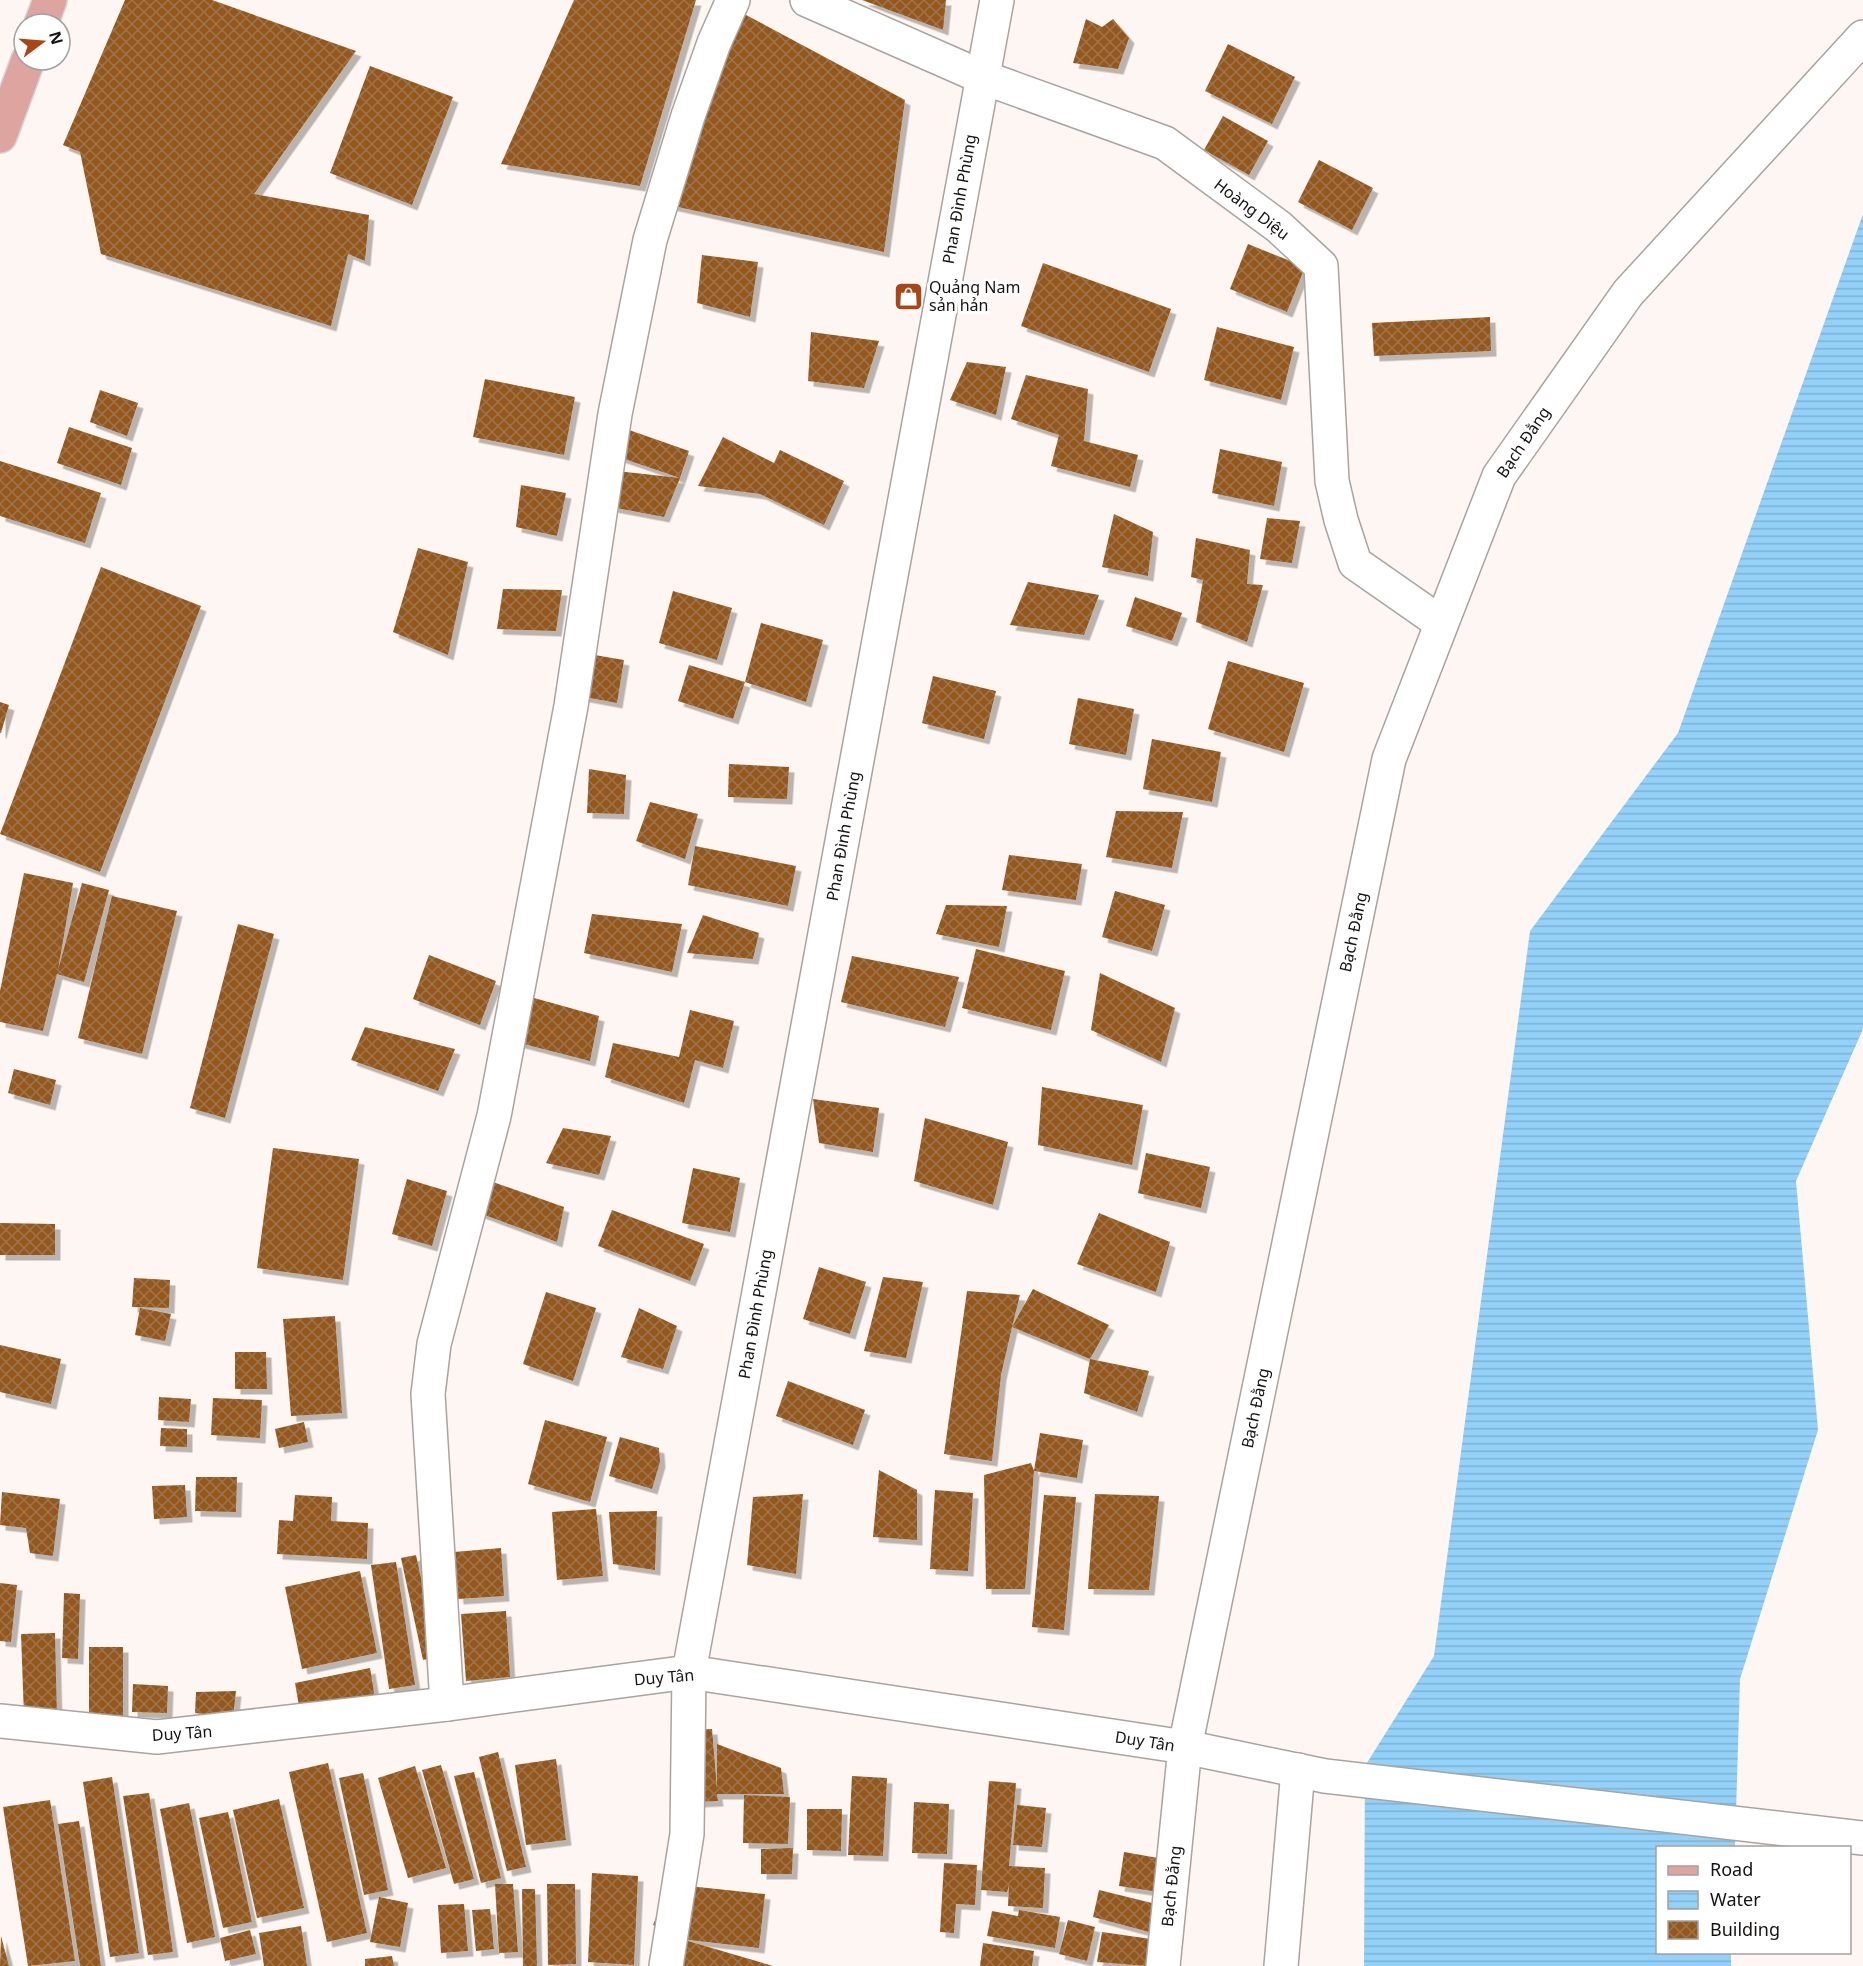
<svg xmlns="http://www.w3.org/2000/svg" width="1863" height="1966" viewBox="0 0 1863 1966" font-family="'Noto Sans',sans-serif">
  <style>
    .water { fill: url(#water-rules) }
    .building { fill: url(#building-cross-hatch); filter: url(#shadow) }
    .lines { fill: none; stroke-linecap: round; stroke-linejoin: round }
    .minor-casing { stroke: #aaa39f; stroke-width: 36 }
    .major-casing { stroke: #d5d5d4; stroke-width: 36 }
    .minor { stroke: #fff; stroke-width: 33 }
    .major { stroke: #dea4a0; stroke-width: 33 }
    .labels { text-anchor: middle; dominant-baseline: central; stroke-width: 6; stroke-linejoin: round; paint-order: stroke }
    .street-label { font-size: 16px; fill: #161412; stroke: #fff }
    .poi-label { font-size: 16px; fill: #161412; stroke: #fff; text-anchor: start }
  </style>
  <defs>
    <pattern id="water-rules" width="6" height="5" patternUnits="userSpaceOnUse" patternTransform="scale(1.5)"><rect width="6" height="5" fill="#93d1f8"/><path d="M0 2.5h6" fill="none" stroke="#7eb3d4"/></pattern>
    <pattern id="building-cross-hatch" width="8" height="8" patternUnits="userSpaceOnUse" patternTransform="scale(1.5)"><rect width="8" height="8" fill="#94581f"/><path d="M0 0l8 8M0 8l8-8" fill="none" stroke="#9f754d"/></pattern>
    <filter id="shadow"><feDropShadow dx="5.5" dy="5.5" stdDeviation="0" flood-color="#0004"/></filter>
  </defs>
  <rect width="100%" height="100%" fill="#fef6f2"/>
  <path class="water" d="M 1863,214 L 1863,1029 L 1796,1181 L 1818,1430 L 1740,1679 L 1735,1847 L 1658,1848 L 1658,1952 L 1731,1953 L 1731,1966 L 1364,1966 L 1365,1766 L 1434,1656 L 1530,931 L 1678,733 Z"/>
  <g class="building">
    <path d="M 125,0 L 212,0 L 356,51 L 254,194 L 369,215 L 365,261 L 348,254 L 331,326 L 101,254 L 80,152 L 63,145 Z"/>
    <path d="M 574,0 L 696,0 L 640,186 L 501,164 Z"/>
    <path d="M 862,0 L 946,0 L 943,30 Z"/>
    <path d="M 720,1 L 905,100 L 884,252 L 669,205 Z"/>
    <path d="M 1086,19 L 1102,27 L 1113,19 L 1129,38 L 1118,69 L 1073,63 Z"/>
    <path d="M 1228,44 L 1295,77 L 1272,124 L 1205,91 Z"/>
    <path d="M 370,66 L 453,97 L 412,205 L 330,173 Z"/>
    <path d="M 1223,116 L 1268,141 L 1249,175 L 1204,150 Z"/>
    <path d="M 1319,160 L 1373,188 L 1352,230 L 1298,202 Z"/>
    <path d="M 1248,244 L 1305,267 L 1287,312 L 1230,289 Z"/>
    <path d="M 702,255 L 758,262 L 750,317 L 697,303 Z"/>
    <path d="M 1043,263 L 1171,309 L 1149,372 L 1021,326 Z"/>
    <path d="M 1490,317 L 1491,351 L 1374,356 L 1372,323 Z"/>
    <path d="M 1217,327 L 1294,347 L 1281,400 L 1204,380 Z"/>
    <path d="M 811,332 L 879,341 L 864,388 L 808,381 Z"/>
    <path d="M 967,362 L 1006,367 L 996,415 L 950,400 Z"/>
    <path d="M 1026,375 L 1088,389 L 1084,441 L 1138,455 L 1130,487 L 1051,466 L 1059,435 L 1011,419 Z"/>
    <path d="M 485,379 L 575,397 L 564,455 L 473,437 Z"/>
    <path d="M 100,390 L 138,403 L 127,436 L 90,422 Z"/>
    <path d="M 612,424 L 689,451 L 680,478 L 604,452 Z"/>
    <path d="M 69,427 L 132,448 L 121,485 L 57,463 Z"/>
    <path d="M 723,437 L 774,463 L 780,450 L 844,481 L 824,525 L 760,494 L 698,486 Z"/>
    <path d="M 1220,449 L 1282,462 L 1274,506 L 1212,493 Z"/>
    <path d="M 0,461 L 101,493 L 85,543 L 0,516 Z"/>
    <path d="M 608,470 L 680,478 L 664,517 L 590,503 Z"/>
    <path d="M 521,485 L 566,493 L 557,536 L 516,527 Z"/>
    <path d="M 1114,514 L 1153,532 L 1148,576 L 1102,567 Z"/>
    <path d="M 1267,518 L 1300,521 L 1292,563 L 1260,559 Z"/>
    <path d="M 1196,538 L 1250,550 L 1247,584 L 1263,585 L 1247,642 L 1196,622 L 1203,580 L 1191,577 Z"/>
    <path d="M 418,548 L 468,562 L 448,655 L 393,632 Z"/>
    <path d="M 101,567 L 201,606 L 100,872 L 0,834 Z"/>
    <path d="M 1028,582 L 1099,595 L 1084,635 L 1010,625 Z"/>
    <path d="M 503,589 L 562,590 L 556,631 L 497,629 Z"/>
    <path d="M 673,591 L 732,608 L 717,660 L 659,643 Z"/>
    <path d="M 1135,597 L 1182,613 L 1172,641 L 1126,626 Z"/>
    <path d="M 761,623 L 823,640 L 806,702 L 745,682 Z"/>
    <path d="M 571,651 L 624,660 L 617,703 L 563,693 Z"/>
    <path d="M 1228,661 L 1304,683 L 1284,752 L 1208,729 Z"/>
    <path d="M 689,665 L 745,682 L 733,719 L 678,701 Z"/>
    <path d="M 933,676 L 996,691 L 984,739 L 922,723 Z"/>
    <path d="M 1078,698 L 1134,709 L 1126,755 L 1069,744 Z"/>
    <path d="M 0,702 L 9,705 L 1,733 L 0,733 Z"/>
    <path d="M 1152,739 L 1221,752 L 1212,802 L 1143,789 Z"/>
    <path d="M 729,764 L 789,767 L 787,799 L 728,797 Z"/>
    <path d="M 589,769 L 626,775 L 624,814 L 587,813 Z"/>
    <path d="M 650,802 L 698,814 L 685,859 L 636,841 Z"/>
    <path d="M 1116,811 L 1183,812 L 1172,868 L 1106,857 Z"/>
    <path d="M 695,846 L 796,866 L 788,906 L 688,885 Z"/>
    <path d="M 1009,855 L 1082,864 L 1076,900 L 1002,890 Z"/>
    <path d="M 24,873 L 73,883 L 58,970 L 82,883 L 109,890 L 84,982 L 57,974 L 43,1031 L 0,1022 L 0,991 Z"/>
    <path d="M 1115,891 L 1165,905 L 1152,951 L 1102,937 Z"/>
    <path d="M 112,896 L 177,911 L 142,1054 L 78,1038 Z"/>
    <path d="M 946,905 L 1007,906 L 999,947 L 936,934 Z"/>
    <path d="M 592,914 L 682,924 L 672,972 L 584,953 Z"/>
    <path d="M 703,915 L 759,933 L 753,959 L 687,953 Z"/>
    <path d="M 238,924 L 274,934 L 225,1118 L 190,1108 Z"/>
    <path d="M 976,949 L 1065,971 L 1051,1030 L 962,1008 Z"/>
    <path d="M 429,955 L 496,981 L 480,1025 L 413,999 Z"/>
    <path d="M 852,956 L 959,977 L 945,1027 L 841,1002 Z"/>
    <path d="M 1100,973 L 1175,1008 L 1161,1062 L 1091,1030 Z"/>
    <path d="M 516,993 L 599,1016 L 590,1061 L 508,1040 Z"/>
    <path d="M 690,1010 L 734,1021 L 723,1068 L 695,1060 L 684,1103 L 605,1077 L 613,1043 L 679,1057 Z"/>
    <path d="M 365,1027 L 455,1049 L 438,1091 L 351,1060 Z"/>
    <path d="M 14,1069 L 56,1080 L 50,1105 L 8,1093 Z"/>
    <path d="M 1042,1087 L 1143,1105 L 1132,1165 L 1038,1145 Z"/>
    <path d="M 813,1099 L 879,1108 L 873,1152 L 819,1143 Z"/>
    <path d="M 925,1118 L 1008,1142 L 993,1205 L 914,1181 Z"/>
    <path d="M 563,1128 L 611,1136 L 599,1175 L 546,1163 Z"/>
    <path d="M 273,1148 L 359,1159 L 343,1280 L 257,1268 Z"/>
    <path d="M 1146,1153 L 1210,1167 L 1201,1208 L 1138,1193 Z"/>
    <path d="M 693,1168 L 740,1178 L 730,1232 L 682,1223 Z"/>
    <path d="M 479,1177 L 564,1207 L 557,1242 L 458,1205 Z"/>
    <path d="M 407,1179 L 447,1191 L 432,1246 L 392,1234 Z"/>
    <path d="M 612,1210 L 704,1244 L 690,1281 L 598,1246 Z"/>
    <path d="M 1099,1213 L 1170,1242 L 1156,1292 L 1077,1264 Z"/>
    <path d="M 0,1223 L 55,1224 L 55,1255 L 0,1255 Z"/>
    <path d="M 819,1267 L 866,1282 L 850,1334 L 803,1319 Z"/>
    <path d="M 883,1277 L 923,1282 L 906,1358 L 864,1351 Z"/>
    <path d="M 134,1278 L 170,1280 L 169,1308 L 132,1307 Z"/>
    <path d="M 1033,1289 L 1109,1325 L 1090,1359 L 1012,1327 L 1001,1375 L 992,1461 L 944,1454 L 967,1291 L 1020,1295 L 1012,1327 Z"/>
    <path d="M 546,1292 L 596,1308 L 573,1381 L 523,1364 Z"/>
    <path d="M 140,1308 L 171,1314 L 165,1341 L 135,1335 Z"/>
    <path d="M 639,1308 L 677,1326 L 663,1369 L 621,1357 Z"/>
    <path d="M 335,1316 L 342,1413 L 291,1416 L 283,1319 Z"/>
    <path d="M 0,1345 L 61,1359 L 51,1404 L 0,1392 Z"/>
    <path d="M 235,1352 L 266,1352 L 267,1389 L 235,1389 Z"/>
    <path d="M 1090,1359 L 1149,1371 L 1137,1412 L 1084,1393 Z"/>
    <path d="M 788,1381 L 865,1410 L 853,1445 L 776,1416 Z"/>
    <path d="M 159,1397 L 191,1399 L 189,1422 L 158,1420 Z"/>
    <path d="M 213,1398 L 262,1400 L 260,1438 L 211,1435 Z"/>
    <path d="M 545,1420 L 607,1437 L 590,1502 L 528,1484 Z"/>
    <path d="M 304,1422 L 308,1442 L 279,1448 L 275,1429 Z"/>
    <path d="M 161,1428 L 187,1429 L 187,1447 L 160,1446 Z"/>
    <path d="M 1040,1433 L 1083,1440 L 1077,1478 L 1034,1471 L 1025,1589 L 986,1589 L 984,1475 L 1031,1463 L 1034,1471 Z"/>
    <path d="M 620,1437 L 659,1448 L 660,1462 L 652,1489 L 609,1476 Z"/>
    <path d="M 879,1470 L 917,1490 L 917,1540 L 873,1537 Z"/>
    <path d="M 196,1477 L 237,1477 L 236,1512 L 195,1511 Z"/>
    <path d="M 185,1485 L 187,1517 L 154,1519 L 152,1486 Z"/>
    <path d="M 935,1490 L 973,1493 L 968,1571 L 930,1569 Z"/>
    <path d="M 2,1492 L 60,1499 L 53,1556 L 30,1553 L 26,1528 L 0,1525 Z"/>
    <path d="M 803,1494 L 796,1574 L 747,1565 L 753,1497 Z"/>
    <path d="M 1095,1494 L 1159,1496 L 1149,1590 L 1088,1589 Z"/>
    <path d="M 295,1495 L 332,1497 L 331,1521 L 368,1523 L 367,1559 L 277,1554 L 279,1520 L 293,1521 Z"/>
    <path d="M 1044,1495 L 1076,1497 L 1064,1630 L 1032,1627 Z"/>
    <path d="M 596,1509 L 603,1576 L 557,1580 L 552,1512 Z"/>
    <path d="M 657,1511 L 655,1570 L 613,1564 L 609,1512 Z"/>
    <path d="M 501,1548 L 504,1596 L 458,1599 L 454,1552 Z"/>
    <path d="M 416,1555 L 438,1657 L 423,1660 L 401,1558 Z"/>
    <path d="M 396,1562 L 415,1685 L 389,1689 L 371,1565 Z"/>
    <path d="M 360,1571 L 377,1653 L 302,1669 L 285,1587 Z"/>
    <path d="M 0,1583 L 17,1585 L 11,1642 L 0,1641 Z"/>
    <path d="M 64,1593 L 80,1594 L 78,1659 L 62,1658 Z"/>
    <path d="M 506,1611 L 510,1677 L 466,1681 L 461,1614 Z"/>
    <path d="M 55,1633 L 57,1716 L 24,1716 L 21,1634 Z"/>
    <rect x="89" y="1647" width="34" height="72"/>
    <path d="M 370,1668 L 375,1698 L 300,1712 L 295,1683 Z"/>
    <path d="M 133,1684 L 168,1686 L 167,1713 L 132,1712 Z"/>
    <path d="M 236,1691 L 233,1718 L 195,1713 L 196,1692 Z"/>
    <path d="M 712,1729 L 717,1789 L 717,1744 L 781,1768 L 784,1794 L 717,1794 L 718,1801 L 675,1803 L 675,1730 Z"/>
    <path d="M 498,1752 L 526,1867 L 507,1871 L 479,1757 Z"/>
    <path d="M 556,1759 L 566,1840 L 526,1845 L 515,1765 Z"/>
    <path d="M 328,1763 L 367,1933 L 327,1942 L 289,1772 Z"/>
    <path d="M 441,1765 L 474,1879 L 454,1884 L 422,1770 Z"/>
    <path d="M 415,1766 L 446,1868 L 408,1878 L 378,1778 Z"/>
    <path d="M 474,1772 L 501,1878 L 481,1883 L 454,1776 Z"/>
    <path d="M 363,1773 L 388,1890 L 364,1895 L 339,1778 Z"/>
    <path d="M 852,1776 L 887,1778 L 883,1856 L 848,1855 Z"/>
    <path d="M 112,1777 L 139,1953 L 110,1957 L 83,1782 Z"/>
    <path d="M 989,1781 L 1016,1783 L 1009,1866 L 1045,1868 L 1043,1908 L 1008,1906 L 1009,1885 L 1007,1892 L 981,1890 Z"/>
    <path d="M 149,1793 L 173,1952 L 148,1955 L 123,1796 Z"/>
    <path d="M 744,1795 L 790,1797 L 788,1844 L 743,1843 Z"/>
    <path d="M 279,1799 L 304,1908 L 257,1918 L 233,1810 Z"/>
    <path d="M 50,1800 L 75,1961 L 28,1966 L 3,1807 Z"/>
    <path d="M 914,1802 L 949,1804 L 947,1854 L 912,1853 Z"/>
    <path d="M 189,1803 L 215,1937 L 187,1943 L 160,1809 Z"/>
    <path d="M 1017,1805 L 1046,1808 L 1042,1847 L 1013,1845 Z"/>
    <path d="M 807,1809 L 842,1809 L 841,1851 L 807,1850 Z"/>
    <path d="M 228,1812 L 252,1922 L 223,1928 L 199,1818 Z"/>
    <path d="M 79,1821 L 101,1966 L 80,1966 L 58,1824 Z"/>
    <path d="M 793,1848 L 792,1874 L 761,1874 L 761,1849 Z"/>
    <path d="M 1124,1852 L 1164,1859 L 1159,1892 L 1119,1886 Z"/>
    <path d="M 944,1863 L 977,1865 L 975,1905 L 956,1904 L 954,1933 L 940,1932 Z"/>
    <path d="M 592,1873 L 638,1876 L 634,1965 L 588,1962 Z"/>
    <path d="M 495,1884 L 513,1884 L 518,1952 L 499,1953 Z"/>
    <path d="M 547,1884 L 575,1884 L 576,1964 L 548,1965 Z"/>
    <path d="M 670,1884 L 765,1894 L 759,1948 L 681,1939 L 773,1966 L 673,1966 L 681,1939 L 653,1925 Z"/>
    <path d="M 522,1889 L 535,1889 L 537,1966 L 523,1966 Z"/>
    <path d="M 1099,1890 L 1156,1904 L 1149,1932 L 1093,1917 Z"/>
    <path d="M 379,1897 L 408,1903 L 400,1947 L 370,1942 Z"/>
    <path d="M 464,1904 L 468,1951 L 441,1953 L 438,1905 Z"/>
    <path d="M 490,1909 L 494,1949 L 476,1951 L 472,1910 Z"/>
    <path d="M 1019,1910 L 1060,1917 L 1055,1948 L 987,1936 L 992,1911 L 1018,1916 Z"/>
    <path d="M 1068,1920 L 1095,1927 L 1087,1961 L 1059,1954 Z"/>
    <path d="M 301,1926 L 307,1966 L 264,1966 L 259,1933 Z"/>
    <path d="M 250,1930 L 256,1954 L 225,1961 L 220,1938 Z"/>
    <path d="M 1102,1932 L 1151,1939 L 1147,1966 L 1097,1962 Z"/>
    <path d="M 1,1936 L 9,1966 L 0,1966 Z"/>
    <path d="M 983,1943 L 1034,1951 L 1032,1966 L 980,1966 Z"/>
    <path d="M 392,1956 L 394,1966 L 365,1966 L 365,1959 Z"/>
  </g>
  <g class="lines">
    <defs>
      <g id="minor">
        <path d="M 807,0 L 982,77 L 1165,143 L 1279,227 L 1321,266 L 1332,481 L 1341,520 L 1355,563 L 1441,623"/>
        <path d="M 447,1704 L 428,1394 L 434,1344 L 494,1116 L 571,706 L 615,414 L 650,240 L 688,116 L 714,43 L 733,0"/>
        <path d="M 0,1721 L 157,1737 L 447,1704 L 689,1672 L 1185,1747 L 1325,1776 L 1863,1838"/>
        <path d="M 666,1966 L 687,1834 L 689,1672 L 997,0"/>
        <path d="M 1163,1966 L 1185,1747 L 1389,759 L 1499,476 L 1628,293 L 1863,37"/>
        <path d="M 1281,1966 L 1298,1770"/>
      </g>
      <g id="major">
        <path d="M 41,24 L 50,0"/>
        <path d="M 0,136 L 28,60"/>
      </g>
    </defs>
    <use href="#minor" class="minor-casing"/>
    <use href="#major" class="major-casing"/>
    <use href="#minor" class="minor"/>
    <use href="#major" class="major"/>
  </g>
  <defs>
    <symbol id="shop-square" viewBox="-11 -11 22 22"><rect x="-9" y="-9" width="18" height="18" rx="4" fill="#aa4613" stroke="#fff"/><path d="M-5-2.5h2.3a2.7 3.5 0 0 1 5.4 0H5L5.5 6h-11ZM-1.5-2.5h3a1.5 2.3 0 0 0-3 0Z" fill="#fff"/></symbol>
  </defs>
  <g fill-rule="evenodd">
    <use href="#shop-square" x="892" y="280" width="33" height="33"/>
  </g>
  <g class="labels">
    <g class="street-label">
      <text transform="translate(959 199) rotate(-80)">Phan Đình Phùng</text>
      <text transform="translate(1252 209) rotate(37)">Hoàng Diệu</text>
      <text transform="translate(1523 442) rotate(-56)">Bạch Đằng</text>
      <text transform="translate(843 836) rotate(-80)">Phan Đình Phùng</text>
      <text transform="translate(1353 932) rotate(-78)">Bạch Đằng</text>
      <text transform="translate(755 1314) rotate(-80)">Phan Đình Phùng</text>
      <text transform="translate(1255 1408) rotate(-78)">Bạch Đằng</text>
      <text transform="translate(664 1677) rotate(-5)">Duy Tân</text>
      <text transform="translate(182 1733) rotate(-4)">Duy Tân</text>
      <text transform="translate(1145 1741) rotate(9)">Duy Tân</text>
      <text transform="translate(1171 1886) rotate(-84)">Bạch Đằng</text>
    </g>
    <g class="poi-label">
      <text x="929" y="287">Quảng Nam<tspan x="929" dy="18">sản hản</tspan></text>
    </g>
  </g>
  <rect x="1656" y="1846" width="195" height="108" fill="#ffffff" stroke="#a2a1a0" stroke-width="1.5"/>
  <rect x="1668" y="1866" width="30" height="9" fill="#dea4a0" stroke="#a2a1a0" stroke-width="1.5"/>
  <text x="1710" y="1876" font-size="18" fill="#161412">Road</text>
  <rect x="1668" y="1891" width="30" height="18" fill="url(#water-rules)" stroke="#a2a1a0" stroke-width="1.5"/>
  <text x="1710" y="1906" font-size="18" fill="#161412">Water</text>
  <rect x="1668" y="1921" width="30" height="18" fill="url(#building-cross-hatch)" stroke="#a2a1a0" stroke-width="1.5"/>
  <text x="1710" y="1936" font-size="18" fill="#161412">Building</text>
  <g transform="translate(42 42) rotate(74)"><circle r="28" fill="#ffffff" stroke="#a2a1a0" stroke-width="1.5"/>
  <path d="M0-4.5L10 22L0 15L-10 22Z" fill="#aa4613"/>
  <text y="-9" font-size="16" font-weight="bold" text-anchor="middle" fill="#161412">N</text>
  </g>
</svg>
